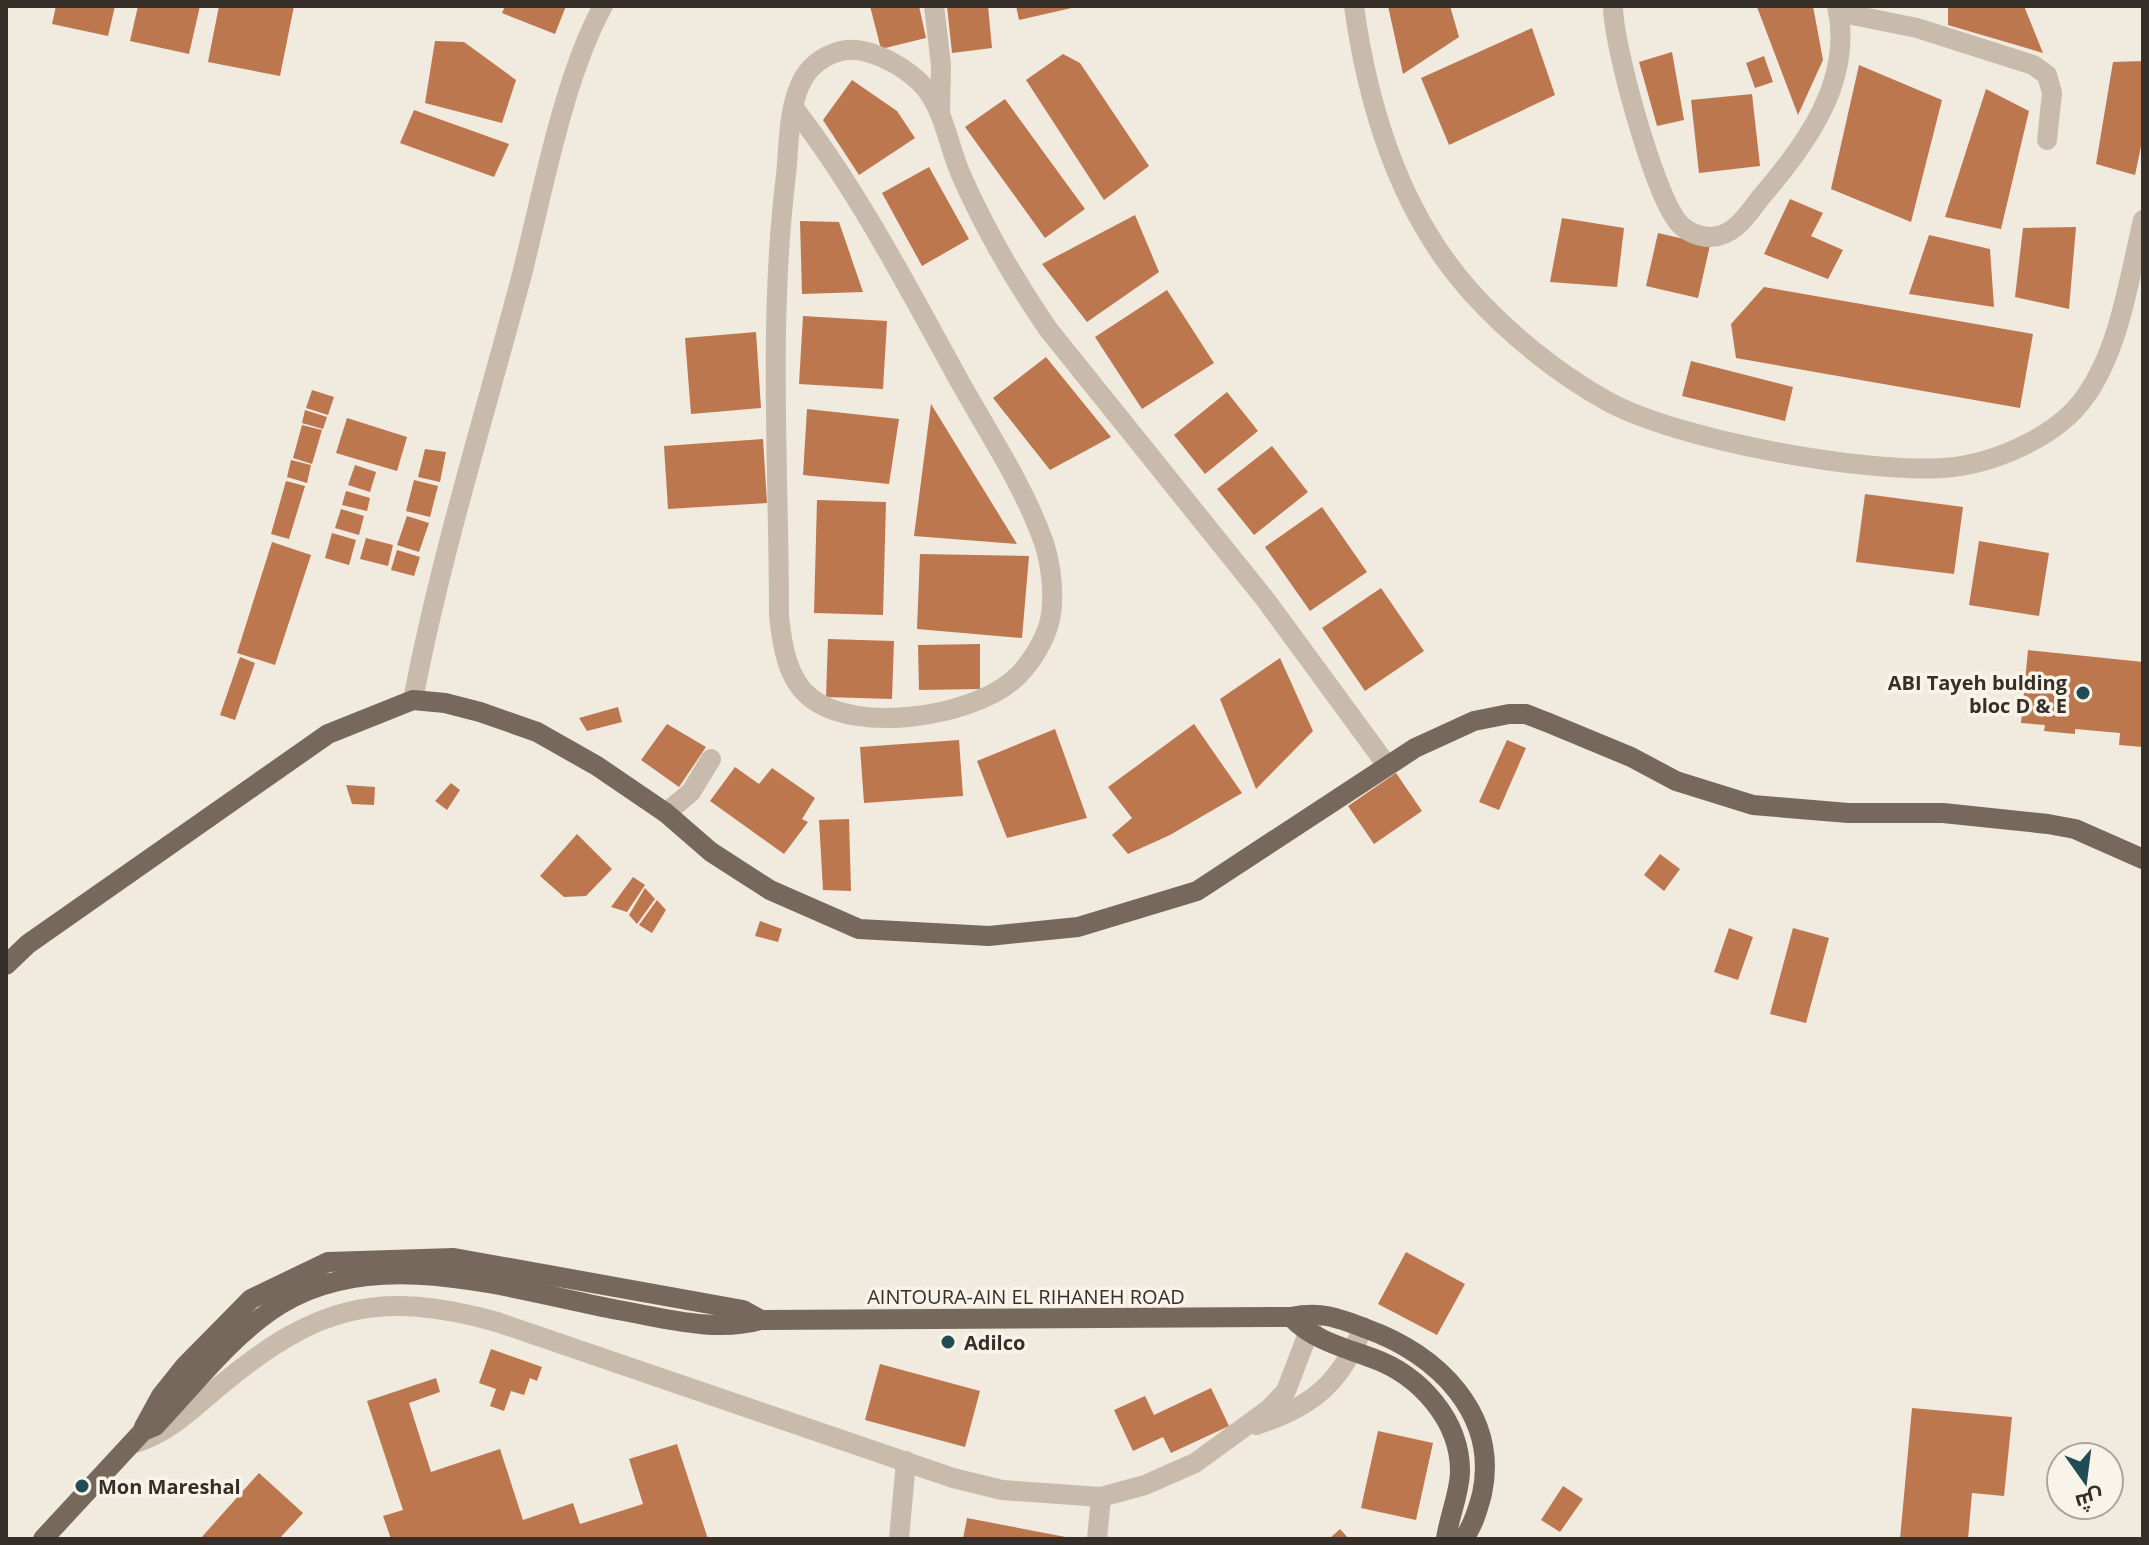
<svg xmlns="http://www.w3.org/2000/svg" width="2149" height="1545" viewBox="0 0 2149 1545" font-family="'Open Sans',Cairo,sans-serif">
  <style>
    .building { fill: #bd774f }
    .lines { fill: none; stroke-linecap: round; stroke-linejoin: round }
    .minor { stroke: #c8bbab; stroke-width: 20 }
    .major { stroke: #77685c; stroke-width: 20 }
    .poi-dot { fill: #224c55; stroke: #f9f4ea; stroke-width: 3 }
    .labels { text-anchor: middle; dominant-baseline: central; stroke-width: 7; stroke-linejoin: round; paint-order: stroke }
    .poi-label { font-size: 20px; font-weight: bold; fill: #362f29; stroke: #f9f4ea; text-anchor: start }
    .street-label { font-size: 20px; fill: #362f29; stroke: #f9f4ea }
  </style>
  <rect width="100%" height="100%" fill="#f1eade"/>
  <g class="building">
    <path d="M 56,6 L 115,6 L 108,36 L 52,24 Z"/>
    <path d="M 138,6 L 200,6 L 189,54 L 130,41 Z"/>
    <path d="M 219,6 L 294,6 L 280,76 L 208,62 Z"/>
    <path d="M 505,6 L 566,6 L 555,34 L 502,13 Z"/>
    <path d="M 870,6 L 919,6 L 926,38 L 881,49 Z"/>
    <path d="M 947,6 L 988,6 L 992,48 L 952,53 Z"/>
    <path d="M 1016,6 L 1076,6 L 1076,7 L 1019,20 Z"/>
    <path d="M 1388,6 L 1450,6 L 1459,37 L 1403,74 Z"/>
    <path d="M 1767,6 L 1813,6 L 1823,60 L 1798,115 L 1757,7 Z"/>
    <path d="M 1948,6 L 2024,6 L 2043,53 L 1948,25 Z"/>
    <path d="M 1532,28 L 1555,95 L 1449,145 L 1421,78 Z"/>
    <path d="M 435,41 L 464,42 L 516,80 L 502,123 L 425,103 Z"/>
    <path d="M 1672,52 L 1684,120 L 1657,126 L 1639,62 Z"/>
    <path d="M 1063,54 L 1080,63 L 1149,166 L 1104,200 L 1026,80 Z"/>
    <path d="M 1764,56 L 1773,82 L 1755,88 L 1746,63 Z"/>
    <path d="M 2143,61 L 2143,137 L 2135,175 L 2096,164 L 2113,62 Z"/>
    <path d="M 1859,65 L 1942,100 L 1911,222 L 1831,189 Z"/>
    <path d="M 852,80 L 897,111 L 915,138 L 859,175 L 823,120 Z"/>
    <path d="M 1986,89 L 2029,111 L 2001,229 L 1945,217 Z"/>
    <path d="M 1752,94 L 1760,166 L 1699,173 L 1691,100 Z"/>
    <path d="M 1005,99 L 1085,209 L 1045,238 L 965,127 Z"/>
    <path d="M 414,110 L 509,144 L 494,177 L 400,143 Z"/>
    <path d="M 929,167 L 969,239 L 922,266 L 882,193 Z"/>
    <path d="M 1790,199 L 1823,213 L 1811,236 L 1843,250 L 1828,279 L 1764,254 Z"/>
    <path d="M 1135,215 L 1159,272 L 1087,322 L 1042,264 Z"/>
    <path d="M 1562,218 L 1624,228 L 1617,287 L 1550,282 Z"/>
    <path d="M 800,221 L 839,222 L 863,292 L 802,294 Z"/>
    <path d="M 2076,227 L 2069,309 L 2015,297 L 2023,228 Z"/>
    <path d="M 1658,233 L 1710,245 L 1698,298 L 1646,286 Z"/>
    <path d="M 1929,235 L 1990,249 L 1994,307 L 1909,294 Z"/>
    <path d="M 1764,287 L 2033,334 L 2020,408 L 1736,358 L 1731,324 Z"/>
    <path d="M 1167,290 L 1214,363 L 1142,409 L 1095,337 Z"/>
    <path d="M 803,316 L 887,321 L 883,389 L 799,384 Z"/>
    <path d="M 756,332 L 761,408 L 691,414 L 685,338 Z"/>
    <path d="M 1046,357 L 1111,437 L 1050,470 L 993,398 Z"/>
    <path d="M 1691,361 L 1793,387 L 1785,421 L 1682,396 Z"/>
    <path d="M 312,390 L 334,397 L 328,415 L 306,408 Z"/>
    <path d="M 1227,392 L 1258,431 L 1205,474 L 1174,435 Z"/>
    <path d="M 931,404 L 1017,544 L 914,536 Z"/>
    <path d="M 807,409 L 899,419 L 889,484 L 803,475 Z"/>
    <path d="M 305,410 L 327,417 L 323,429 L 302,423 Z"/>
    <path d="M 347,418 L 407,437 L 397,471 L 336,453 Z"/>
    <path d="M 302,425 L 322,430 L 312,464 L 293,458 Z"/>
    <path d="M 763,439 L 767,503 L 668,509 L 664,446 Z"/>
    <path d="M 1272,446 L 1308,492 L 1254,535 L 1217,489 Z"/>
    <path d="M 425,449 L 446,452 L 440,482 L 418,477 Z"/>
    <path d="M 291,460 L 311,465 L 307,483 L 287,477 Z"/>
    <path d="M 355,465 L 376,472 L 370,492 L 348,485 Z"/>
    <path d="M 414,480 L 438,486 L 430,517 L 406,511 Z"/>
    <path d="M 286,481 L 305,486 L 289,539 L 271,534 Z"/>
    <path d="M 346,491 L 370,498 L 367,511 L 342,505 Z"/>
    <path d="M 1865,494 L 1963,507 L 1954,574 L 1856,562 Z"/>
    <path d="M 817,500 L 886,502 L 883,615 L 814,613 Z"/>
    <path d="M 1322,507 L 1367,572 L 1310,611 L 1265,547 Z"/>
    <path d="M 341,509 L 364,516 L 359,535 L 335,528 Z"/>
    <path d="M 407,516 L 429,523 L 419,552 L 397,545 Z"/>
    <path d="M 332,533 L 356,540 L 349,565 L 325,558 Z"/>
    <path d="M 366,538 L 393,545 L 388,566 L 360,559 Z"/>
    <path d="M 1979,541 L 2049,553 L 2039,616 L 1969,605 Z"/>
    <path d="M 272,542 L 311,555 L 275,665 L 237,653 Z"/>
    <path d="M 397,550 L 420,557 L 414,576 L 391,570 Z"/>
    <path d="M 920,554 L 1029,556 L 1022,638 L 917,629 Z"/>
    <path d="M 1381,588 L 1424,651 L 1365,691 L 1322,628 Z"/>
    <path d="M 828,639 L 894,641 L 892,699 L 826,697 Z"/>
    <path d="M 980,644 L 980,689 L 919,690 L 918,645 Z"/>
    <path d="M 2028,650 L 2143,662 L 2143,747 L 2119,745 L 2120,733 L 2075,729 L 2075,734 L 2044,731 L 2045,725 L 2021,723 Z"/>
    <path d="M 240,657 L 255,663 L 235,720 L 220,715 Z"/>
    <path d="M 1280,658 L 1313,731 L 1256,789 L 1220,699 Z"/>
    <path d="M 618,707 L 622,722 L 587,731 L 579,718 Z"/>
    <path d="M 667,724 L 706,747 L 679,787 L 641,760 Z"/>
    <path d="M 1194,724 L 1242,793 L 1170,835 L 1128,854 L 1112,835 L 1132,818 L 1108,787 Z"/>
    <path d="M 1055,729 L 1087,818 L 1007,838 L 977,761 Z"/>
    <path d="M 959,740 L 963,796 L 864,803 L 860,747 Z"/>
    <path d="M 1507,740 L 1526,748 L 1499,810 L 1479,802 Z"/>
    <path d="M 735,767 L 759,784 L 772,768 L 815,798 L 802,819 L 808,822 L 784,854 L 710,801 Z"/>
    <path d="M 1396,773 L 1422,811 L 1374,844 L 1348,806 Z"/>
    <path d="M 451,783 L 460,790 L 447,810 L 435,801 Z"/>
    <path d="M 346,785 L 375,787 L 374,805 L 352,804 Z"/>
    <path d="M 849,819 L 851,891 L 823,890 L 819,820 Z"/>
    <path d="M 577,834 L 612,869 L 586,896 L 564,897 L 540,876 Z"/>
    <path d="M 1660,854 L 1680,869 L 1664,891 L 1644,875 Z"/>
    <path d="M 633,877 L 645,885 L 627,912 L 611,907 Z"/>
    <path d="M 645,888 L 655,899 L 637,924 L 629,915 Z"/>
    <path d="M 657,900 L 666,910 L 652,933 L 639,925 Z"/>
    <path d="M 760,921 L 782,929 L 778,942 L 755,936 Z"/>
    <path d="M 1729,928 L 1753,937 L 1738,980 L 1714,972 Z"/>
    <path d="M 1793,928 L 1829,938 L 1806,1023 L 1770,1014 Z"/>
    <path d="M 1406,1252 L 1465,1284 L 1437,1335 L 1378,1304 Z"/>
    <path d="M 491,1349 L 542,1367 L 537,1381 L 530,1378 L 524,1395 L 511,1391 L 504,1411 L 490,1406 L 496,1389 L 479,1383 Z"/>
    <path d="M 880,1364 L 980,1391 L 965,1447 L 865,1420 Z"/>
    <path d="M 436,1378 L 440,1392 L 409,1403 L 431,1472 L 500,1449 L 523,1520 L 573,1503 L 580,1524 L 643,1504 L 629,1459 L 677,1444 L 708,1539 L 391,1539 L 383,1516 L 403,1510 L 367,1401 Z"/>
    <path d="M 1211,1388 L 1229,1426 L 1171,1453 L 1163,1437 L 1133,1451 L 1114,1410 L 1145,1396 L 1154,1415 Z"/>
    <path d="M 1912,1408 L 2012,1417 L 2004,1496 L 1972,1493 L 1968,1539 L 1900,1539 Z"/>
    <path d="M 1378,1431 L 1433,1443 L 1416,1520 L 1361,1508 Z"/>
    <path d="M 259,1473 L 303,1513 L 279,1539 L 200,1539 Z"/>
    <path d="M 1563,1486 L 1583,1499 L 1560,1532 L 1541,1520 Z"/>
    <path d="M 967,1518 L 1071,1538 L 1071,1539 L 963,1539 Z"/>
    <path d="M 1340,1529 L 1349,1539 L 1329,1539 Z"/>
  </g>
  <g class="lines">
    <g class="minor">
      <path d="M 934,6 L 941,65 L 940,112"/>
      <path d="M 1354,6 C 1368,108 1401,214 1471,292 C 1509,334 1558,374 1607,401 C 1677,440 1862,473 1943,468 C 1991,465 2056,438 2085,397 C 2120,348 2129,278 2143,220"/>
      <path d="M 1613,6 C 1613,45 1654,193 1678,222 C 1685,231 1698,237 1710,237 C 1735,236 1747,215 1761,197 C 1806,145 1854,80 1837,6"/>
      <path d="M 1838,12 L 1917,28 L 2033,65 L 2047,75 L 2052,93 L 2047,140"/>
      <path d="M 794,108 C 860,194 908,288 960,382 C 989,434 1024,486 1044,543 C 1051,565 1055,596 1050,620 C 1045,641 1029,667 1012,681 C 969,717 857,734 811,698 C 787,680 782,644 779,616 C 779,469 768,321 786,175 C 789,147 788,112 800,85 C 810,61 838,45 863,51 C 885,56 911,71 925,88 C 945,112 949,149 962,177 C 986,231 1015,281 1048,329 L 1265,599 L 1386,764"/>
      <path d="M 413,700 C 440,558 484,418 521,278 C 542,196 563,78 603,6"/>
      <path d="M 666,813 L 691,792 L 711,759"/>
      <path d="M 1256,1425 C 1312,1407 1341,1383 1363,1327"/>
      <path d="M 132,1444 C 169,1433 192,1409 222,1384 C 316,1306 378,1289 497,1322 L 953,1478 L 1002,1490 L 1101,1497"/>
      <path d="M 899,1539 L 906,1461"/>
      <path d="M 1097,1539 L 1101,1497 L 1145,1485 L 1195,1463 L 1269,1409 L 1286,1391 L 1315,1315"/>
    </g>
    <g class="major">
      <path d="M 6,965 L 28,944 L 328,734 L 413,700 L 445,703 L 480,712 L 537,732 L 597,766 L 666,813 L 711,852 L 770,890 L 859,929 L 989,936 L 1078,927 L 1197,891 L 1415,748 L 1474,721 L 1509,714 L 1526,714 L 1549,723 L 1631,757 L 1676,781 L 1753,805 L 1848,813 L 1943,813 L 2048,824 L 2075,829 L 2143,859"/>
      <path d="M 1291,1317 C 1313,1340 1342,1347 1372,1358 C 1420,1375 1461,1421 1460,1473 C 1459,1495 1449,1517 1446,1539"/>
      <path d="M 144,1427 L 161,1396 L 185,1366 L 251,1299 L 328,1262 L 454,1258 L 743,1310 L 761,1320"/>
      <path d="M 43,1539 L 143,1431 L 155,1426 C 194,1385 232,1334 281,1304 C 379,1244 513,1290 618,1310 C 663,1318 716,1333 761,1320 L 1291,1317 C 1322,1311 1338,1318 1367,1329 C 1437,1354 1499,1414 1482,1494 C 1478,1509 1473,1527 1463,1539"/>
    </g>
  </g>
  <g class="poi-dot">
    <circle cx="2083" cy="693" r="8"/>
    <circle cx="948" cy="1342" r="8"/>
    <circle cx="82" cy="1486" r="8"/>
  </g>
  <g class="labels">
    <g class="poi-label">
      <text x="2067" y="682" text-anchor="end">ABI Tayeh bulding<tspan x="2067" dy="23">bloc D &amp; E</tspan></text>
      <text x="964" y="1342">Adilco</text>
      <text x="98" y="1486">Mon Mareshal</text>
    </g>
    <g class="street-label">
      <text x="1026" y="1296">AINTOURA-AIN EL RIHANEH ROAD</text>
    </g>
  </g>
  <rect width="2149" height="1545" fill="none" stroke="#362f29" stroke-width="16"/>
  <g transform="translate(2085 1481) rotate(166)"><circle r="38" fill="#f9f4ea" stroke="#aba59d" stroke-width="2"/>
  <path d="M0-6L14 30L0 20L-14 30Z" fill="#224c55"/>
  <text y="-12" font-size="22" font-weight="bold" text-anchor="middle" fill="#362f29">ش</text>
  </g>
</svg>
